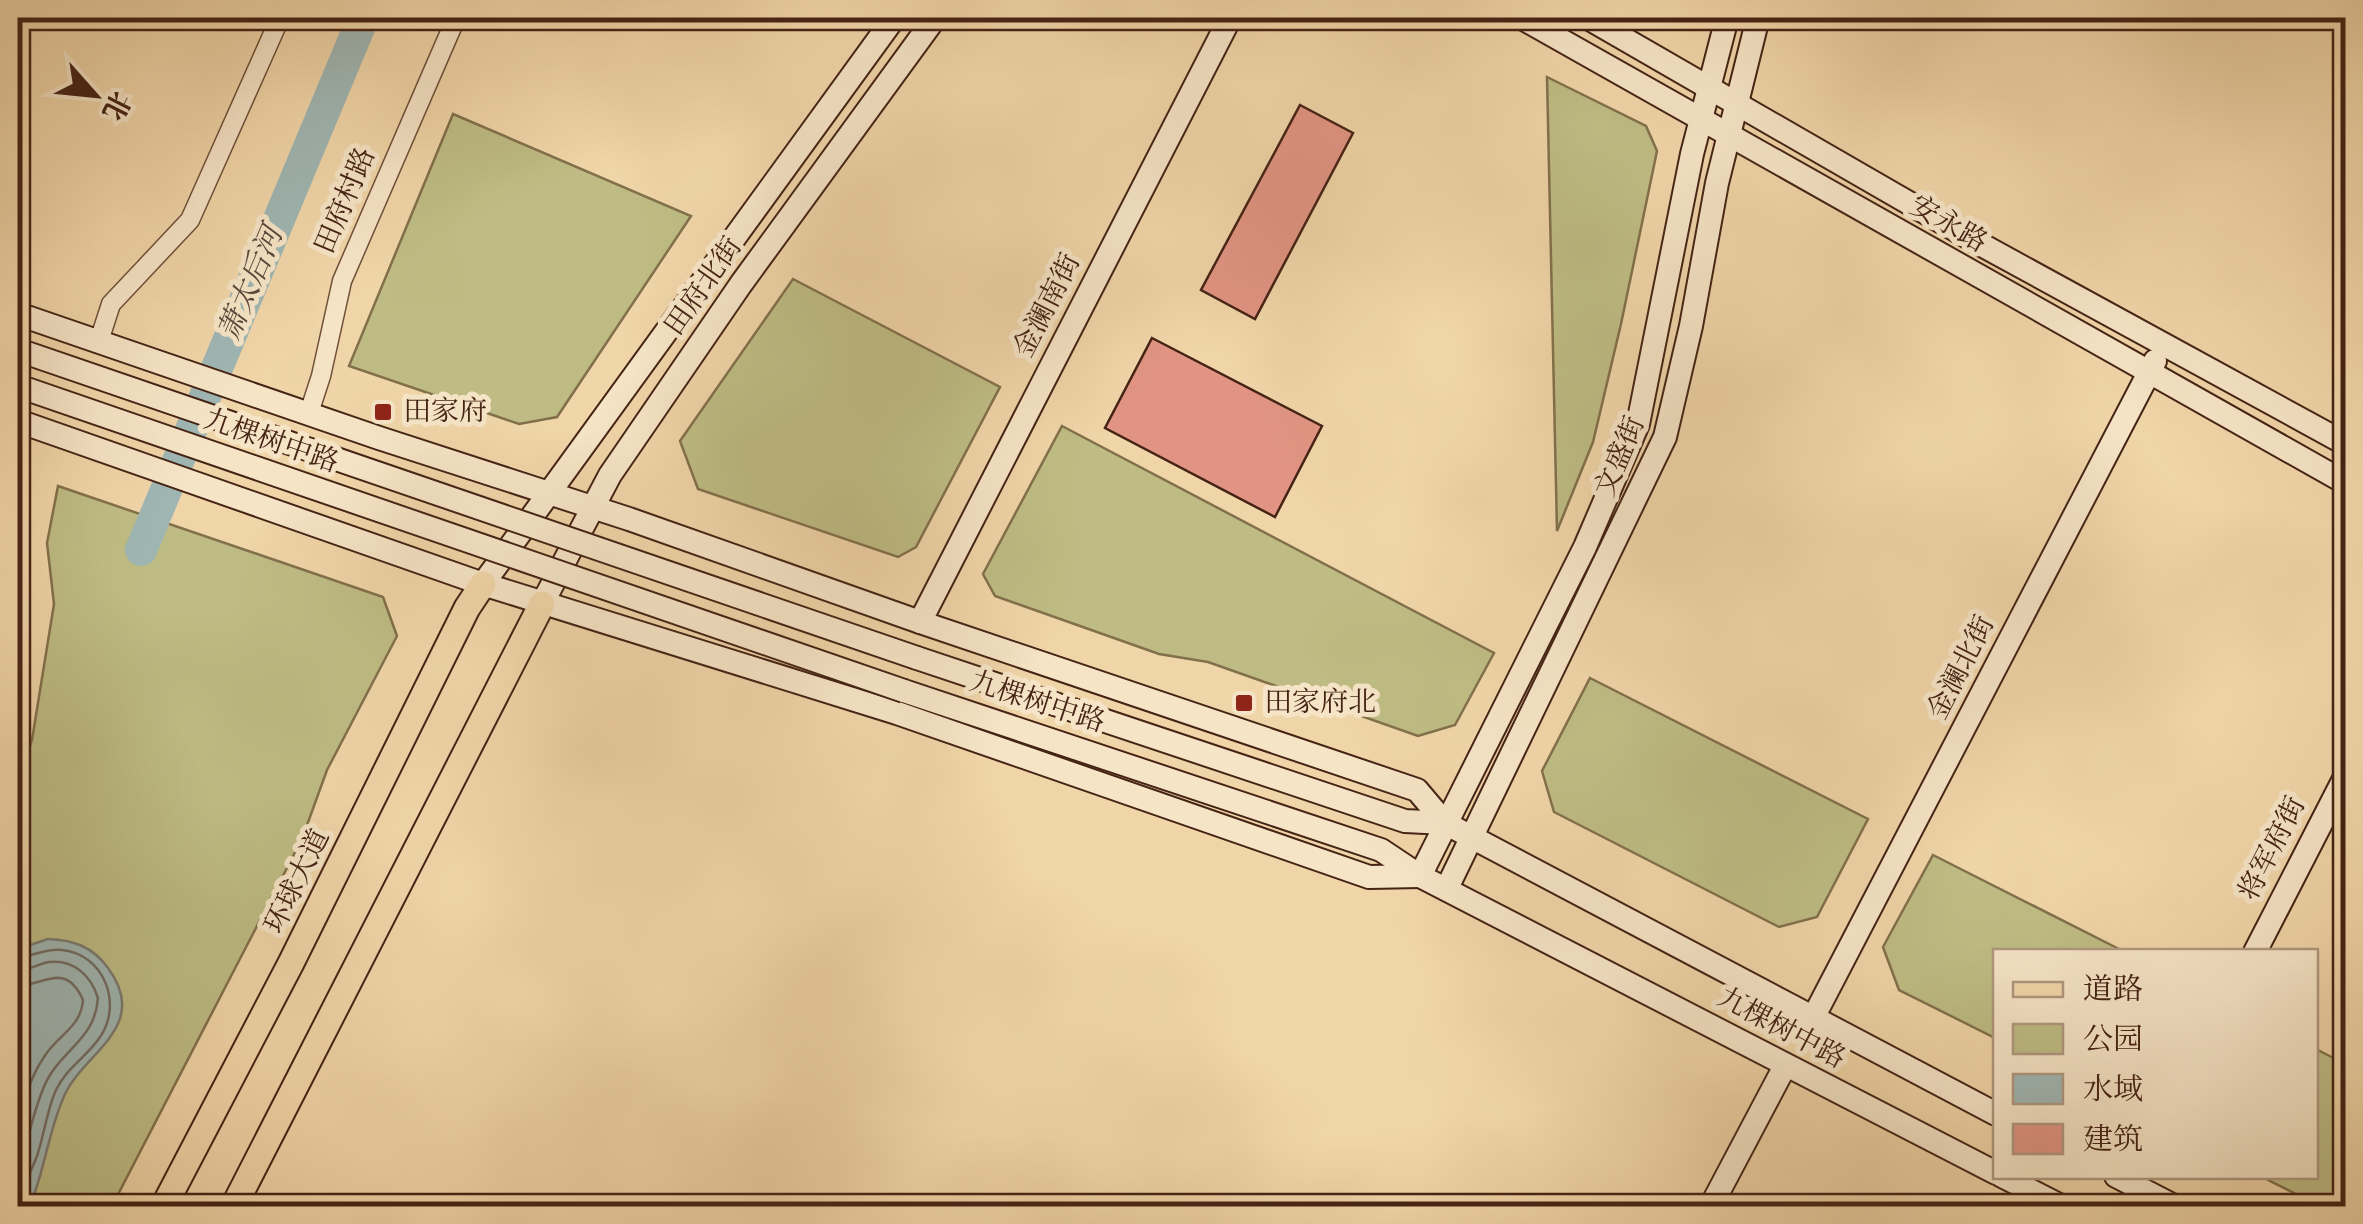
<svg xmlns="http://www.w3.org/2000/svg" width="2363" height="1224" viewBox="0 0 2363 1224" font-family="'IM FELL English','Noto Serif SC',serif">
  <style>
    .green { fill: #bebc84; stroke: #82704c; stroke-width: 2.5 }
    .water { fill: #9fb6b3; stroke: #7b7b74; stroke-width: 2.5 }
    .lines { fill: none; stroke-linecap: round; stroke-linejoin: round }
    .shore { stroke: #726c64; stroke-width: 2.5 }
    .river { stroke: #9fb6b3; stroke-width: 32 }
    .building { fill: #e19483; stroke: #452315; stroke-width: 2.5 }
    .street-casing { stroke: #70503a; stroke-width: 21 }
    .secondary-casing { stroke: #452315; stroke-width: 26 }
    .primary-casing { stroke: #452315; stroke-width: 29 }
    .street { stroke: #f5e4c6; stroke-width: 18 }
    .secondary { stroke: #f5e4c6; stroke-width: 22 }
    .primary { stroke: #f0d5a8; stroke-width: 25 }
    .secondary-bridge-casing { stroke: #452315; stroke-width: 26; stroke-linecap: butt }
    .secondary-bridge { stroke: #f5e4c6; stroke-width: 22 }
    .poi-dot { fill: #8f2418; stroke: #f5e4c6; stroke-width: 4 }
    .labels { text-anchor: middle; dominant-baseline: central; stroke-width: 10; stroke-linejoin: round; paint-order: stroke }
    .street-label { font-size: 28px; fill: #452315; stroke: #f5e4c6 }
    .poi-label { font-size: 28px; fill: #452315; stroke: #f5e4c6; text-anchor: start }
    .water-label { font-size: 30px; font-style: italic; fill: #5c483c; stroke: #f5e4c6 }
  </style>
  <rect width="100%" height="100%" fill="#f0d5a8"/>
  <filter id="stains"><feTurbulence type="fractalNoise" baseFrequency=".002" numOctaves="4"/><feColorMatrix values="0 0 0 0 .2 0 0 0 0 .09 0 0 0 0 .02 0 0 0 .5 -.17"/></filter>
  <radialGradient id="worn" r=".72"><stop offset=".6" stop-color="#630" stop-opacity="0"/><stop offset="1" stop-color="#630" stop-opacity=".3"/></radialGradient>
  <g class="green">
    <path d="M 1547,77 L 1646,126 L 1657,151 L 1621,324 L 1593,442 L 1557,531 Z"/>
    <path d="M 453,114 L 691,216 L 557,417 L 519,424 L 349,366 Z"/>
    <path d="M 793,279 L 1000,387 L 916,547 L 898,557 L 698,489 L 680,441 Z"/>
    <path d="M 1062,426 L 1494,653 L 1455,725 L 1418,736 L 1208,662 L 1159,654 L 995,596 L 983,574 Z"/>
    <path d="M 58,486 L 383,597 L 397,636 L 327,770 L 302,839 L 112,1206 L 18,1206 L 18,780 L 32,740 L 54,604 L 47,543 Z"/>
    <path d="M 1590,678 L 1868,819 L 1817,917 L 1779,927 L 1554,812 L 1542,771 Z"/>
    <path d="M 1933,855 L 2123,951 L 1996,952 L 1995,1038 L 1899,990 L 1883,947 Z"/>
    <path d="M 2316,1049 L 2345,1064 L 2345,1206 L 2320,1206 L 2262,1177 L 2316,1176 Z"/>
  </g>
  <path class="water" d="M 48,939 C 74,940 93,947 108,968 C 151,1026 85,1052 65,1094 C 51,1124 46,1160 35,1192 L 28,1206 L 18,1206 L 18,949 Z"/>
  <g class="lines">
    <g class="shore">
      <path d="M 18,958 C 33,956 46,948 62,950 C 104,954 123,1004 100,1037 C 87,1057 67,1067 56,1090 C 47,1110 44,1135 37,1156 C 31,1172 21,1190 19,1206"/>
      <path d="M 18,971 C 29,970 38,964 49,962 C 74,959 91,976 98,998 C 95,1042 58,1050 43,1089 C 32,1116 27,1145 18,1172"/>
      <path d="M 18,986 C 46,984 66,962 83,1000 C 81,1028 57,1035 44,1057 C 30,1078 24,1100 18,1124"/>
    </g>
    <path class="river" d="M 141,550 L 363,18"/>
  </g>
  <g class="building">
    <path d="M 1300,105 L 1353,133 L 1255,319 L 1201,290 Z"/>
    <path d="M 1152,338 L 1322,426 L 1275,517 L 1105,428 Z"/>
  </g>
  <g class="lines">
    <defs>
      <g id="street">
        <path d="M 99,341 L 111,304 L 190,220 L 280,18"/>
        <path d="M 309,413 L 321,376 L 342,281 L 456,18"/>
      </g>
      <g id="secondary">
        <path d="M 1522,18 L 2346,483"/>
        <path d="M 1588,18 L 1980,244 L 2346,444"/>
        <path d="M 18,314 L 379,438 L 629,519 L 920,622 L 1417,790 L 1445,823"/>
        <path d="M 18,421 L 483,584 L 897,713 L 1369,877 L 1420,876"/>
        <path d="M 483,584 L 894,18"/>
        <path d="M 542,604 L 610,475 L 741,284 L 935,18"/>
        <path d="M 920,622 L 1230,18"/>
        <path d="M 917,658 L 1405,821 L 1445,823 L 1996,1114"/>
        <path d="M 904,691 L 1381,850 L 1420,876 L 1996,1173"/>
        <path d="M 1420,876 L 1585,547 L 1638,424 L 1692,154 L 1727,18"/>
        <path d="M 1447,888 L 1665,437 L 1691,326 L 1717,183 L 1758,18"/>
        <path d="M 2255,952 L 2346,775"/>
        <path d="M 1813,1018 L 2155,361"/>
        <path d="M 2002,1176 L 2061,1206"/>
        <path d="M 2116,1176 L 2174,1206"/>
        <path d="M 1711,1206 L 1785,1066"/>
      </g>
      <g id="primary">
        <path d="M 164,1206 L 291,963 L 467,608 L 483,584"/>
        <path d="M 234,1206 L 542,604"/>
      </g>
    </defs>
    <use href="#street" class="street-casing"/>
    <use href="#secondary" class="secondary-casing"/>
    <use href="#primary" class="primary-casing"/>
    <use href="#street" class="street"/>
    <use href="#secondary" class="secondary"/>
    <use href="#primary" class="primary"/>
    <defs>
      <g id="secondary-bridge">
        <path d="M 18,350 L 917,658"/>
        <path d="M 18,386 L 904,691"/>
      </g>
    </defs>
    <use href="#secondary-bridge" class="secondary-bridge-casing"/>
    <use href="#secondary-bridge" class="secondary-bridge"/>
  </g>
  <g class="poi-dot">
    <rect x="373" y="402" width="20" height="20" rx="5"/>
    <rect x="1234" y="693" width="20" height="20" rx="5"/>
  </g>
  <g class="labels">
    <g class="street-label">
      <text transform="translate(346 201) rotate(-67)">田府村路</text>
      <text transform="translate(1948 225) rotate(30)">安永路</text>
      <text transform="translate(704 287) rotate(-55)">田府北街</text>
      <text transform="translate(1048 306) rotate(-63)">金澜南街</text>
      <text transform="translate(271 442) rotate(19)">九棵树中路</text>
      <text transform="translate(1621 457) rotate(-67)">文盛街</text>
      <text transform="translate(1962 668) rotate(-63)">金澜北街</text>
      <text transform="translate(1037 703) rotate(18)">九棵树中路</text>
      <text transform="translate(2273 849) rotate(-63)">将军府街</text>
      <text transform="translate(298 882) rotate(-64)">环球大道</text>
      <text transform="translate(1781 1029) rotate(28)">九棵树中路</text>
    </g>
    <g class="poi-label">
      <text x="403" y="412">田家府</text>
      <text x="1264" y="703">田家府北</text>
    </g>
    <g class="water-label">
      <text transform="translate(252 284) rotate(-67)">萧太后河</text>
    </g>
  </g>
  <rect width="2363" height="1224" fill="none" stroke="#f0d5a8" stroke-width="60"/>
  <rect x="20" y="20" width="2323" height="1184" fill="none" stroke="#452315" stroke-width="5"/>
  <rect x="30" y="30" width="2303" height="1164" fill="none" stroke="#452315" stroke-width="2.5"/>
  <rect x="1993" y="949" width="325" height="230" fill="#f5e4c6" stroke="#af977f" stroke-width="2.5"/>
  <rect x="2013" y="982" width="50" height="15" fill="#f0d5a8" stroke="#af977f" stroke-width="2.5"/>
  <text x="2083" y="999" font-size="30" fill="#452315">道路</text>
  <rect x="2013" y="1024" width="50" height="30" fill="#bebc84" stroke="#af977f" stroke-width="2.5"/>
  <text x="2083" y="1049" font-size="30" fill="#452315">公园</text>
  <rect x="2013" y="1074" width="50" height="30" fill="#9fb6b3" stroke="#af977f" stroke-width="2.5"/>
  <text x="2083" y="1099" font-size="30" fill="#452315">水域</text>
  <rect x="2013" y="1124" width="50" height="30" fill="#e19483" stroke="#af977f" stroke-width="2.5"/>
  <text x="2083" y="1149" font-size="30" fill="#452315">建筑</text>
  <g transform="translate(95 95) rotate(117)" stroke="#f5e4c6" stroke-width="8" paint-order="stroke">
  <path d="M0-8L18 38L0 25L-18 38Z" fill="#452315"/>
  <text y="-15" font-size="28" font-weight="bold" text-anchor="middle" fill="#452315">北</text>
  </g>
  <rect width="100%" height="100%" filter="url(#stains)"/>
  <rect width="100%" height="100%" fill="url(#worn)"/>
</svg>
